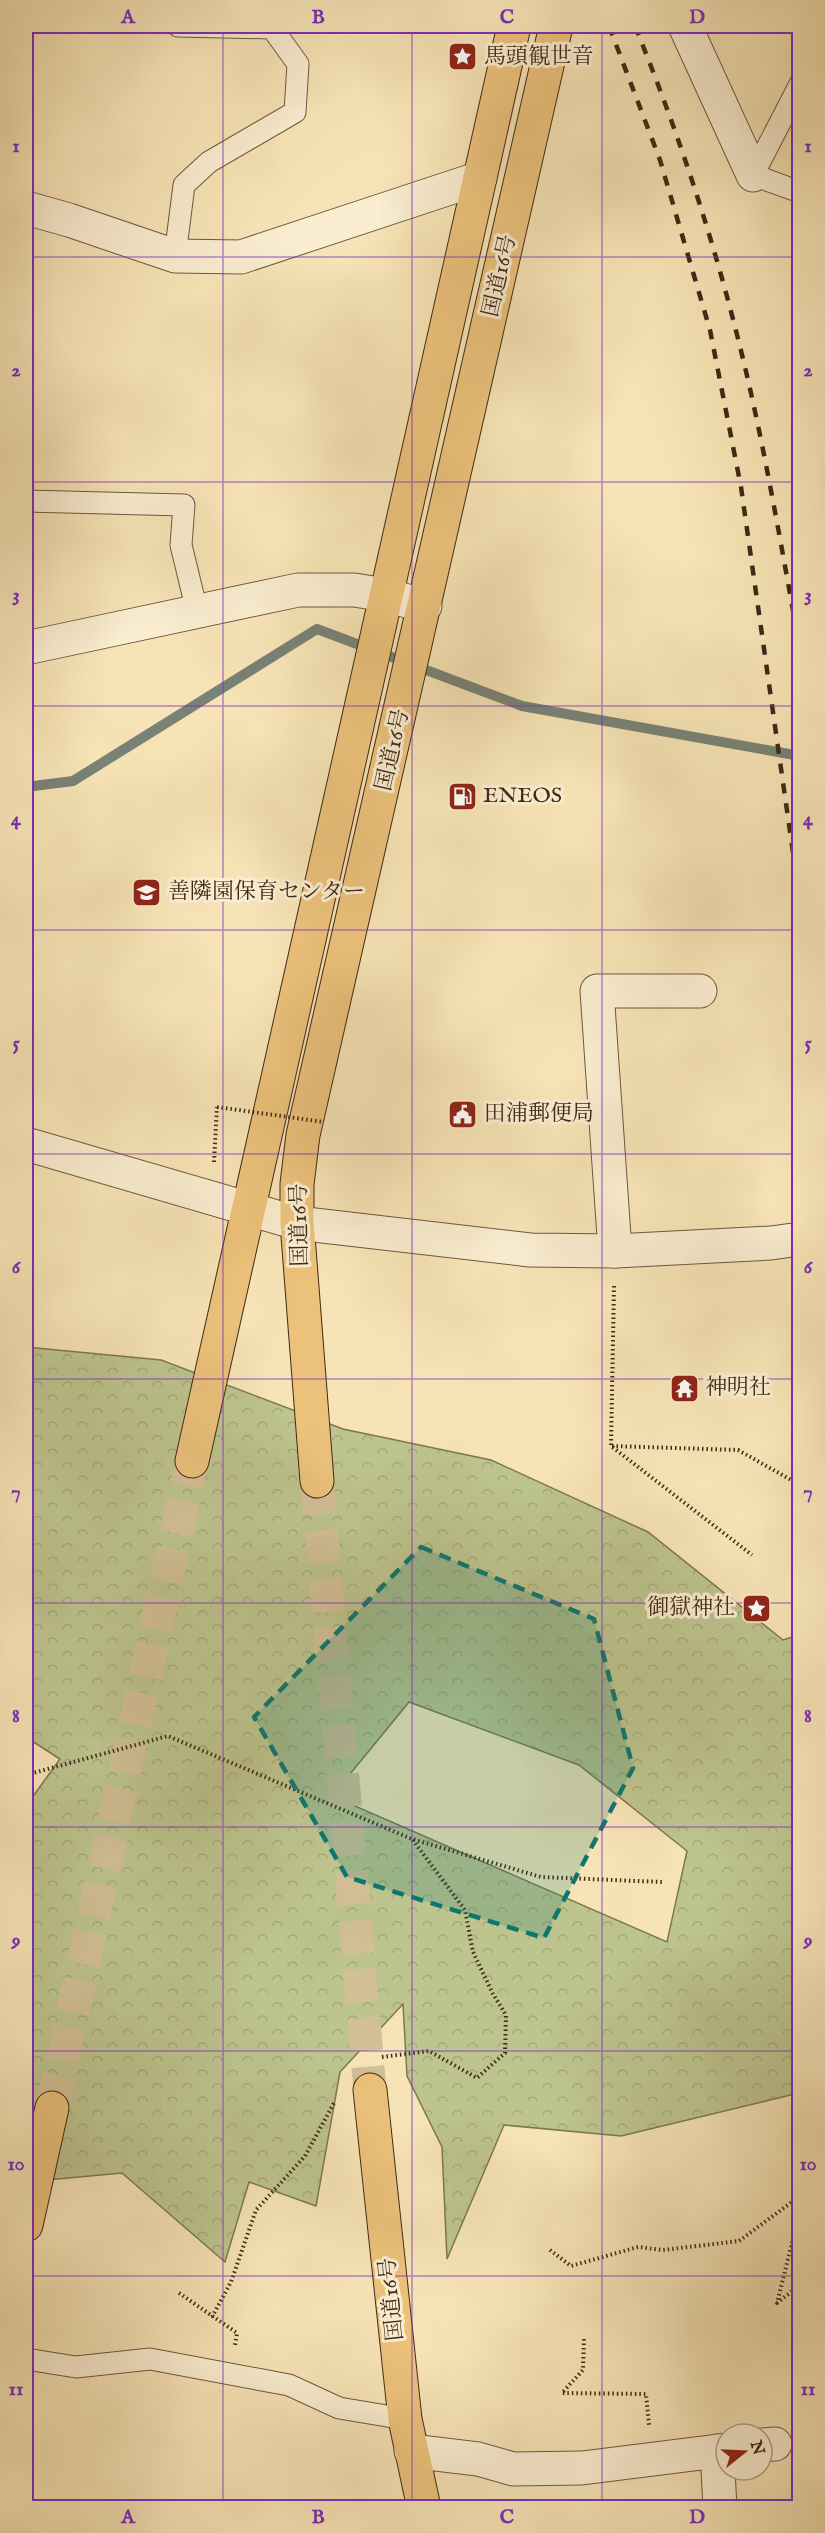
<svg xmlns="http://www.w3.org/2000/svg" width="825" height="2533" viewBox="0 0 825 2533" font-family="'IM FELL English','Noto Serif JP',serif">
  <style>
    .forest { fill: url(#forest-crowns); stroke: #7e7652; stroke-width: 1.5; fill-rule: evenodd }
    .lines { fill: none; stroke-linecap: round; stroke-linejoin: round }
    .stream { stroke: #788276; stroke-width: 10 }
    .trunk-tunnel { stroke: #d2bf96; stroke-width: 33; stroke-dasharray: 33 16; stroke-linecap: butt }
    .service-casing { stroke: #6d583f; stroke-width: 23 }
    .minor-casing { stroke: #6d583f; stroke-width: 35 }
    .trunk-casing { stroke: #3f2917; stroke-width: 35 }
    .path { stroke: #3f2917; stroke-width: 4; stroke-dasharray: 1.5 3; stroke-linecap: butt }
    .service { stroke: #faedd0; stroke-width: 21 }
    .minor { stroke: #faedd0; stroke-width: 33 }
    .trunk { stroke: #ecc27b; stroke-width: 33 }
    .rail { stroke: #3f2917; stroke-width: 4.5; stroke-dasharray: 10 10; stroke-linecap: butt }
    .path-bridge { stroke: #3f2917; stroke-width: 4; stroke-dasharray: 1.5 3; stroke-linecap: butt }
    .marked { fill: #0f766e; fill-opacity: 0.2; stroke: #0f766e; stroke-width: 4.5; stroke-dasharray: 12 8; stroke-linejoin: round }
    .grid { fill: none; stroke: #7b2cbf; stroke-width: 1.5; stroke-opacity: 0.55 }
    .labels { text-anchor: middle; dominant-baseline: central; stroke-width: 6; stroke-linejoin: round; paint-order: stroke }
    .poi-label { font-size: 22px; fill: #3f2917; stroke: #faedd0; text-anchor: start }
    .street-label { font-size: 22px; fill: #3f2917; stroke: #faedd0 }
    .neatline { fill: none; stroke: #7b2cbf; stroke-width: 2 }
    .grid-label { font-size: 20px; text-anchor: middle; font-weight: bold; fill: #7b2cbf }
  </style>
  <defs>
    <pattern id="forest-crowns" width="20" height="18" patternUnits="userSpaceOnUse" patternTransform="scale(1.5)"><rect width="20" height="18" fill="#bdc48e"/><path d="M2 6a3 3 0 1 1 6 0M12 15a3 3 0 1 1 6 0" fill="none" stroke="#a4a87a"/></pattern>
  </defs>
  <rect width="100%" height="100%" fill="#f7e4b6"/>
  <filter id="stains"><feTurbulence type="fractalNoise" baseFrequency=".00333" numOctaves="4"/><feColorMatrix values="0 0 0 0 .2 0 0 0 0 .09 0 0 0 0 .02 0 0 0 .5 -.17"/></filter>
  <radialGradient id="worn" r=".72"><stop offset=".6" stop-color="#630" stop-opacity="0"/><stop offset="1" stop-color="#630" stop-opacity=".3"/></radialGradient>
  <path class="forest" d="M 26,1347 L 161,1360 L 343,1429 L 491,1460 L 648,1532 L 783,1640 L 799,1635 L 799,2093 L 621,2136 L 504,2125 L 447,2259 L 442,2147 L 407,2076 L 403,2004 L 340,2072 L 316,2206 L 249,2182 L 225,2262 L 122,2173 L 26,2182 L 26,1806 L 60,1759 L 26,1737 ZM 409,1702 L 579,1765 L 687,1851 L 667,1942 L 332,1796 Z"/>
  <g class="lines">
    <path class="stream" d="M 26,787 L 73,781 L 317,629 L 522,706 L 800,756"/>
    <g class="trunk-tunnel">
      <path d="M 317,1481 L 370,2090"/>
      <path d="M 52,2108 L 192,1461"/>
    </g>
    <defs>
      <g id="service">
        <path d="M 800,84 L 753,175 L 800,192"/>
        <path d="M 175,256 L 184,185 L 209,162 L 295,112 L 298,64 L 272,28 L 178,26"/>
        <path d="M 26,501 L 184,505 L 181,545 L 197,611"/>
        <path d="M 26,2359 L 76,2367 L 150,2359 L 289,2385 L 339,2408 L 405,2419"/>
      </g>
      <g id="minor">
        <path d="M 685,26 L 753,175"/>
        <path d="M 26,208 L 69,220 L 175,256 L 241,257 L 480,178"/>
        <path d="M 26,648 L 298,590 L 354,590 L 386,595 L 425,606"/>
        <path d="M 26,1144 L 297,1223 L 530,1250 L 615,1251 L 771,1243 L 800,1239"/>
        <path d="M 615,1251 L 597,991 L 700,991"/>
        <path d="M 762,2445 L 775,2444"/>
        <path d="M 411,2451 L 478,2459 L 513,2469 L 582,2468 L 726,2450"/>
        <path d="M 717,2451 L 720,2508"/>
      </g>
      <g id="trunk">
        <path d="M 192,1461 L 514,26"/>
        <path d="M 317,1481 L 297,1223 L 297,1184 L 303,1135 L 556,26"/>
        <path d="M 370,2090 L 405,2419 L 424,2508"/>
        <path d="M 26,2225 L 52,2108"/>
      </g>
    </defs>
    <use href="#service" class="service-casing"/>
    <use href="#minor" class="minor-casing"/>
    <use href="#trunk" class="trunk-casing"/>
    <g class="path">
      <path d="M 214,1162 L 217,1107"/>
      <path d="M 614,1286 L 611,1446 L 752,1555"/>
      <path d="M 612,1446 L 738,1450 L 800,1485"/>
      <path d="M 26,1775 L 168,1736 L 412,1839 L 541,1877 L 662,1882"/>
      <path d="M 382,2057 L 429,2051 L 477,2078 L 505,2053 L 506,2015 L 493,1994 L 473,1952 L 465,1910 L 412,1839"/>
      <path d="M 800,2211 L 777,2303 L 800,2285"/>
      <path d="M 550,2250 L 571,2266 L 638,2247 L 663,2250 L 739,2241 L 800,2196"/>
      <path d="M 179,2293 L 237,2333 L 235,2345"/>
      <path d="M 212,2317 L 231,2282 L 256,2210 L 305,2156 L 334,2103"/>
      <path d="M 584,2339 L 583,2370 L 562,2393 L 646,2394 L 649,2425"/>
    </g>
    <use href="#service" class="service"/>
    <use href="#minor" class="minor"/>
    <use href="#trunk" class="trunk"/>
    <g class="rail">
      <path d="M 609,26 L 660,160 L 710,330 L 741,487 L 800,902"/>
      <path d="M 635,26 C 674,122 708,222 734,323 C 762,430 780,540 800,649"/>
    </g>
    <path class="path-bridge" d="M 217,1107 L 324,1122"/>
  </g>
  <path class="marked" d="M 421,1547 L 594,1619 L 633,1768 L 544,1938 L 347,1877 L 254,1717 Z"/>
  <path class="grid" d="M 223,26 L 223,2508M 412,26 L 412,2508M 602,26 L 602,2508M 26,257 L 800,257M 26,482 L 800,482M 26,706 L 800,706M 26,930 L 800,930M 26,1154 L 800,1154M 26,1379 L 800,1379M 26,1603 L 800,1603M 26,1827 L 800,1827M 26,2051 L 800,2051M 26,2276 L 800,2276"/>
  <defs>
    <symbol id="sight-square" viewBox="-11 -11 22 22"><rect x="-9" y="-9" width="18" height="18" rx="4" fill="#8f2418" stroke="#faedd0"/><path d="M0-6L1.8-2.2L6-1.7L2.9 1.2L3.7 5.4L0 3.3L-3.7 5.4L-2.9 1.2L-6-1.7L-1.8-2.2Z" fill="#fff"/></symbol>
    <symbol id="fuel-square" viewBox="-11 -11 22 22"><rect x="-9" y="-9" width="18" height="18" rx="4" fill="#8f2418" stroke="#faedd0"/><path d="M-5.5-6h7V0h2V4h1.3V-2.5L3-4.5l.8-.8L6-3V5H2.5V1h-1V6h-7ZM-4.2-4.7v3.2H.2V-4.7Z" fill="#fff"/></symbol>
    <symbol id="school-square" viewBox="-11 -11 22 22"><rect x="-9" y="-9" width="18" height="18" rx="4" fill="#8f2418" stroke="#faedd0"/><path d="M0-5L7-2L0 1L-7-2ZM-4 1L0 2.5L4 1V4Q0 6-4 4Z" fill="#fff"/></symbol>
    <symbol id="civic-square" viewBox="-11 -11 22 22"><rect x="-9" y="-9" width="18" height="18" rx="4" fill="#8f2418" stroke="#faedd0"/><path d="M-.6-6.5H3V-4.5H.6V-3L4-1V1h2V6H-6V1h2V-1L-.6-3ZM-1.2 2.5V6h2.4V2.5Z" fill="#fff"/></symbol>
    <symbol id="temple-square" viewBox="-11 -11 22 22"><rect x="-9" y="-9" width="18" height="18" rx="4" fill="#8f2418" stroke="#faedd0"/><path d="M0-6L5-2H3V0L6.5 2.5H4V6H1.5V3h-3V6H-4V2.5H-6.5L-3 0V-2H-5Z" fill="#fff"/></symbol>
  </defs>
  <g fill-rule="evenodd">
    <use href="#sight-square" x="446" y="40" width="33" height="33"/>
    <use href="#fuel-square" x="446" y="780" width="33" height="33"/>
    <use href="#school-square" x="130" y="876" width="33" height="33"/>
    <use href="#civic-square" x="446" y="1098" width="33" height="33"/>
    <use href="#temple-square" x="668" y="1372" width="33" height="33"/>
    <use href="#sight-square" x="740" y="1592" width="33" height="33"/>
  </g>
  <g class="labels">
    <g class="poi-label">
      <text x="484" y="57">馬頭観世音</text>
      <text x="483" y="796">ENEOS</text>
      <text x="168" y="892">善隣園保育センター</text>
      <text x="484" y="1114">田浦郵便局</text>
      <text x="705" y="1388">神明社</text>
      <text x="735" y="1608" text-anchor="end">御獄神社</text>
    </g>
    <g class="street-label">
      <text transform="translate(500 276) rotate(-77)">国道16号</text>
      <text transform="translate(393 750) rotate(-77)">国道16号</text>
      <text transform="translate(300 1225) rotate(-91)">国道16号</text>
      <text transform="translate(392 2299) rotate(-96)">国道16号</text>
    </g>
  </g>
  <rect width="825" height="2533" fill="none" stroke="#f7e4b6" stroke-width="66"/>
  <g transform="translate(744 2452) rotate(72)"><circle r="28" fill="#faedd0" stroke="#af9f86" stroke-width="1.5"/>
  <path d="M0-4.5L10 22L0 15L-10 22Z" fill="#8f2418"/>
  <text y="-9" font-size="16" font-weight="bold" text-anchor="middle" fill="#3f2917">N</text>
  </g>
  <rect x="33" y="33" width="759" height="2467" class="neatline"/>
  <g class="grid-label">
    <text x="128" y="23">A</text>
    <text x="318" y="23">B</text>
    <text x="507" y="23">C</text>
    <text x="697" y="23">D</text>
    <text x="16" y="152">1</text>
    <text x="808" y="152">1</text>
    <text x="16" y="376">2</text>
    <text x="808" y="376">2</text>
    <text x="16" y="601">3</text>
    <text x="808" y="601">3</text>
    <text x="16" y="825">4</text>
    <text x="808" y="825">4</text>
    <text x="16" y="1049">5</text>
    <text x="808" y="1049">5</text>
    <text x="16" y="1273">6</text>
    <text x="808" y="1273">6</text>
    <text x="16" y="1498">7</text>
    <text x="808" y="1498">7</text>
    <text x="16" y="1722">8</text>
    <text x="808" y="1722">8</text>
    <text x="16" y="1946">9</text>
    <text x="808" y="1946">9</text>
    <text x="16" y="2170">10</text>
    <text x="808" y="2170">10</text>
    <text x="16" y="2395">11</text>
    <text x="808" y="2395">11</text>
    <text x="128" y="2523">A</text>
    <text x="318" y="2523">B</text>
    <text x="507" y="2523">C</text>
    <text x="697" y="2523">D</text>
  </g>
  <rect width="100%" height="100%" filter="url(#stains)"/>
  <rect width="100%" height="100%" fill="url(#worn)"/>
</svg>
